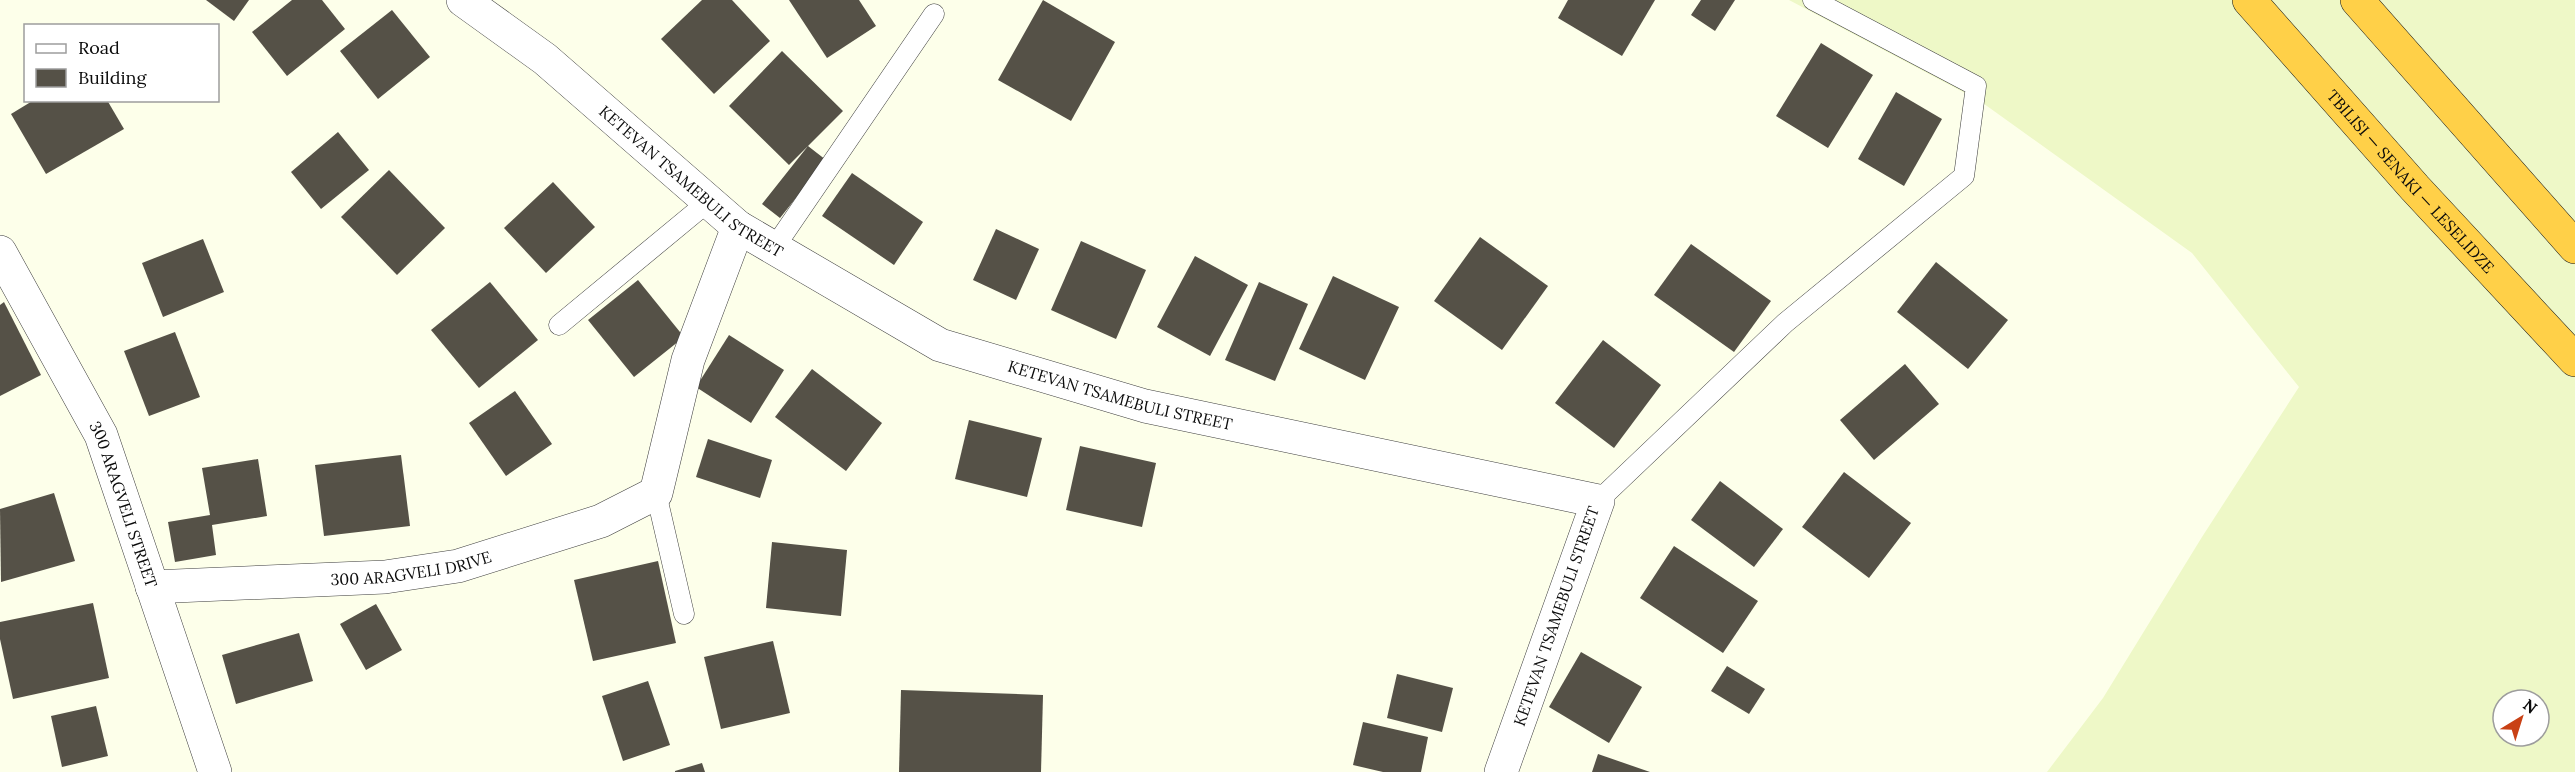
<svg xmlns="http://www.w3.org/2000/svg" width="2575" height="772" viewBox="0 0 2575 772" font-family="Lora,serif">
  <style>
    .farmland { fill: #eef8c7; fill-rule: evenodd }
    .building { fill: #555147 }
    .lines { fill: none; stroke-linecap: round; stroke-linejoin: round }
    .lane-casing { stroke: #3e3e3e; stroke-width: 21 }
    .street-casing { stroke: #3e3e3e; stroke-width: 34 }
    .highway-casing { stroke: #1c1c1c; stroke-width: 34 }
    .lane { stroke: #fff; stroke-width: 20 }
    .street { stroke: #fff; stroke-width: 33 }
    .highway { stroke: #ffd048; stroke-width: 33 }
    .labels { text-anchor: middle; dominant-baseline: central; stroke-width: 6; stroke-linejoin: round; paint-order: stroke }
    .street-label { font-size: 16px; fill: #0b0b0b; stroke: #fff }
  </style>
  <rect width="100%" height="100%" fill="#fdffea"/>
  <path class="farmland" d="M 1789,0 L 2575,0 L 2575,772 L 2047,772 L 2103,698 L 2202,537 L 2299,387 L 2192,253 L 1980,101 ZM 2503,700 L 2539,700 L 2539,736 L 2503,736 Z"/>
  <g class="building">
    <path d="M 206,0 L 249,0 L 234,21 Z"/>
    <path d="M 292,0 L 322,0 L 345,29 L 287,76 L 252,32 Z"/>
    <path d="M 702,0 L 732,0 L 770,41 L 714,94 L 661,39 Z"/>
    <path d="M 789,0 L 859,0 L 876,26 L 827,58 Z"/>
    <path d="M 1043,0 L 1115,42 L 1071,121 L 998,80 Z"/>
    <path d="M 1568,0 L 1655,0 L 1622,56 L 1558,18 Z"/>
    <path d="M 1701,0 L 1735,0 L 1715,31 L 1691,15 Z"/>
    <path d="M 392,10 L 430,57 L 378,99 L 340,51 Z"/>
    <path d="M 1821,43 L 1873,75 L 1828,148 L 1776,116 Z"/>
    <path d="M 782,51 L 843,111 L 808,146 L 826,160 L 780,218 L 762,204 L 808,146 L 789,165 L 729,106 Z"/>
    <path d="M 1896,92 L 1942,119 L 1904,186 L 1858,159 Z"/>
    <path d="M 34,100 L 107,100 L 124,129 L 46,174 L 11,114 Z"/>
    <path d="M 338,132 L 369,170 L 321,209 L 291,172 Z"/>
    <path d="M 389,170 L 445,228 L 397,275 L 341,217 Z"/>
    <path d="M 852,173 L 923,222 L 894,265 L 822,216 Z"/>
    <path d="M 553,182 L 595,227 L 546,273 L 504,228 Z"/>
    <path d="M 996,229 L 1039,249 L 1016,300 L 973,280 Z"/>
    <path d="M 1480,237 L 1548,286 L 1502,350 L 1434,301 Z"/>
    <path d="M 203,239 L 224,292 L 163,317 L 142,263 Z"/>
    <path d="M 1081,241 L 1146,270 L 1116,339 L 1051,310 Z"/>
    <path d="M 1691,244 L 1771,301 L 1734,352 L 1654,295 Z"/>
    <path d="M 1195,256 L 1248,285 L 1210,356 L 1157,327 Z"/>
    <path d="M 1936,262 L 2008,320 L 1968,369 L 1897,312 Z"/>
    <path d="M 1333,276 L 1399,307 L 1365,380 L 1299,349 Z"/>
    <path d="M 638,280 L 684,337 L 634,377 L 588,320 Z"/>
    <path d="M 490,282 L 538,340 L 479,388 L 431,330 Z"/>
    <path d="M 1259,282 L 1308,304 L 1275,381 L 1225,360 Z"/>
    <path d="M 4,302 L 41,375 L 0,396 L 0,305 Z"/>
    <path d="M 175,332 L 200,397 L 149,416 L 124,351 Z"/>
    <path d="M 729,335 L 784,370 L 751,423 L 696,387 Z"/>
    <path d="M 1603,340 L 1661,385 L 1614,448 L 1555,403 Z"/>
    <path d="M 1905,364 L 1939,404 L 1874,460 L 1840,420 Z"/>
    <path d="M 812,369 L 882,423 L 846,471 L 775,417 Z"/>
    <path d="M 515,391 L 552,444 L 506,476 L 469,423 Z"/>
    <path d="M 969,420 L 1042,438 L 1027,497 L 955,479 Z"/>
    <path d="M 708,439 L 772,460 L 760,498 L 696,477 Z"/>
    <path d="M 1080,446 L 1156,463 L 1142,527 L 1066,510 Z"/>
    <path d="M 401,455 L 410,526 L 324,536 L 315,465 Z"/>
    <path d="M 258,459 L 267,516 L 212,525 L 216,555 L 175,562 L 168,522 L 210,515 L 202,468 Z"/>
    <path d="M 1844,472 L 1911,523 L 1869,578 L 1802,527 Z"/>
    <path d="M 1720,481 L 1783,529 L 1754,567 L 1691,520 Z"/>
    <path d="M 54,493 L 75,561 L 1,582 L 0,509 Z"/>
    <path d="M 772,542 L 847,550 L 841,616 L 766,608 Z"/>
    <path d="M 1674,546 L 1758,601 L 1723,653 L 1640,598 Z"/>
    <path d="M 658,561 L 676,643 L 593,661 L 574,580 Z"/>
    <path d="M 93,603 L 109,678 L 13,699 L 0,639 L 0,622 Z"/>
    <path d="M 376,604 L 402,650 L 366,670 L 340,624 Z"/>
    <path d="M 299,633 L 313,681 L 236,704 L 222,655 Z"/>
    <path d="M 773,641 L 790,713 L 721,729 L 704,657 Z"/>
    <path d="M 1581,652 L 1642,687 L 1609,743 L 1549,707 Z"/>
    <path d="M 1727,666 L 1765,689 L 1749,714 L 1711,691 Z"/>
    <path d="M 1397,674 L 1453,688 L 1442,732 L 1387,718 Z"/>
    <path d="M 648,681 L 670,745 L 623,761 L 602,696 Z"/>
    <path d="M 901,690 L 1043,695 L 1041,772 L 899,772 Z"/>
    <path d="M 96,706 L 108,756 L 62,767 L 51,716 Z"/>
    <path d="M 1363,722 L 1428,737 L 1421,772 L 1383,772 L 1353,765 Z"/>
    <path d="M 1598,754 L 1650,772 L 1592,772 Z"/>
    <path d="M 702,763 L 705,772 L 675,772 L 675,771 Z"/>
  </g>
  <g class="lines">
    <defs>
      <g id="lane">
        <path d="M 774,248 L 934,14"/>
        <path d="M 559,325 L 709,201"/>
        <path d="M 656,493 L 684,614"/>
        <path d="M 1598,501 L 1785,323 L 1964,176 L 1976,86 L 1813,0"/>
      </g>
      <g id="street">
        <path id="s1" d="M 463,0 L 545,59 L 738,227 L 940,345 L 1145,406 L 1598,501 L 1501,772"/>
        <path id="s2" d="M 0,252 L 101,435 L 215,772"/>
        <path id="s3" d="M 152,587 L 385,577 L 458,566 L 601,521 L 656,493 L 688,360 L 738,227"/>
      </g>
      <g id="highway">
        <path id="s4" d="M 2249,0 L 2415,188 L 2575,360"/>
        <path d="M 2357,0 L 2575,247"/>
      </g>
    </defs>
    <use href="#lane" class="lane-casing"/>
    <use href="#street" class="street-casing"/>
    <use href="#highway" class="highway-casing"/>
    <use href="#lane" class="lane"/>
    <use href="#street" class="street"/>
    <use href="#highway" class="highway"/>
  </g>
  <g class="labels">
    <g class="street-label">
      <text stroke="none"><textPath href="#s1" startOffset="292">KETEVAN TSAMEBULI STREET</textPath></text>
      <text stroke="none"><textPath href="#s4" startOffset="243">TBILISI — SENAKI — LESELIDZE</textPath></text>
      <text stroke="none"><textPath href="#s1" startOffset="778">KETEVAN TSAMEBULI STREET</textPath></text>
      <text stroke="none"><textPath href="#s2" startOffset="282">300 ARAGVELI STREET</textPath></text>
      <text stroke="none"><textPath href="#s3" startOffset="260">300 ARAGVELI DRIVE</textPath></text>
      <text transform="translate(1556 616) rotate(-71)">KETEVAN TSAMEBULI STREET</text>
    </g>
  </g>
  <rect x="24" y="24" width="195" height="78" fill="#ffffff" stroke="#9d9d9d" stroke-width="1.5"/>
  <rect x="36" y="44" width="30" height="9" fill="#ffffff" stroke="#9d9d9d" stroke-width="1.5"/>
  <text x="78" y="54" font-size="18" fill="#0b0b0b">Road</text>
  <rect x="36" y="69" width="30" height="18" fill="#555147" stroke="#9d9d9d" stroke-width="1.5"/>
  <text x="78" y="84" font-size="18" fill="#0b0b0b">Building</text>
  <g transform="translate(2521 718) rotate(38)"><circle r="28" fill="#ffffff" stroke="#9d9d9d" stroke-width="1.5"/>
  <path d="M0-4.5L10 22L0 15L-10 22Z" fill="#c94115"/>
  <text y="-9" font-size="16" font-weight="bold" text-anchor="middle" fill="#0b0b0b">N</text>
  </g>
</svg>
